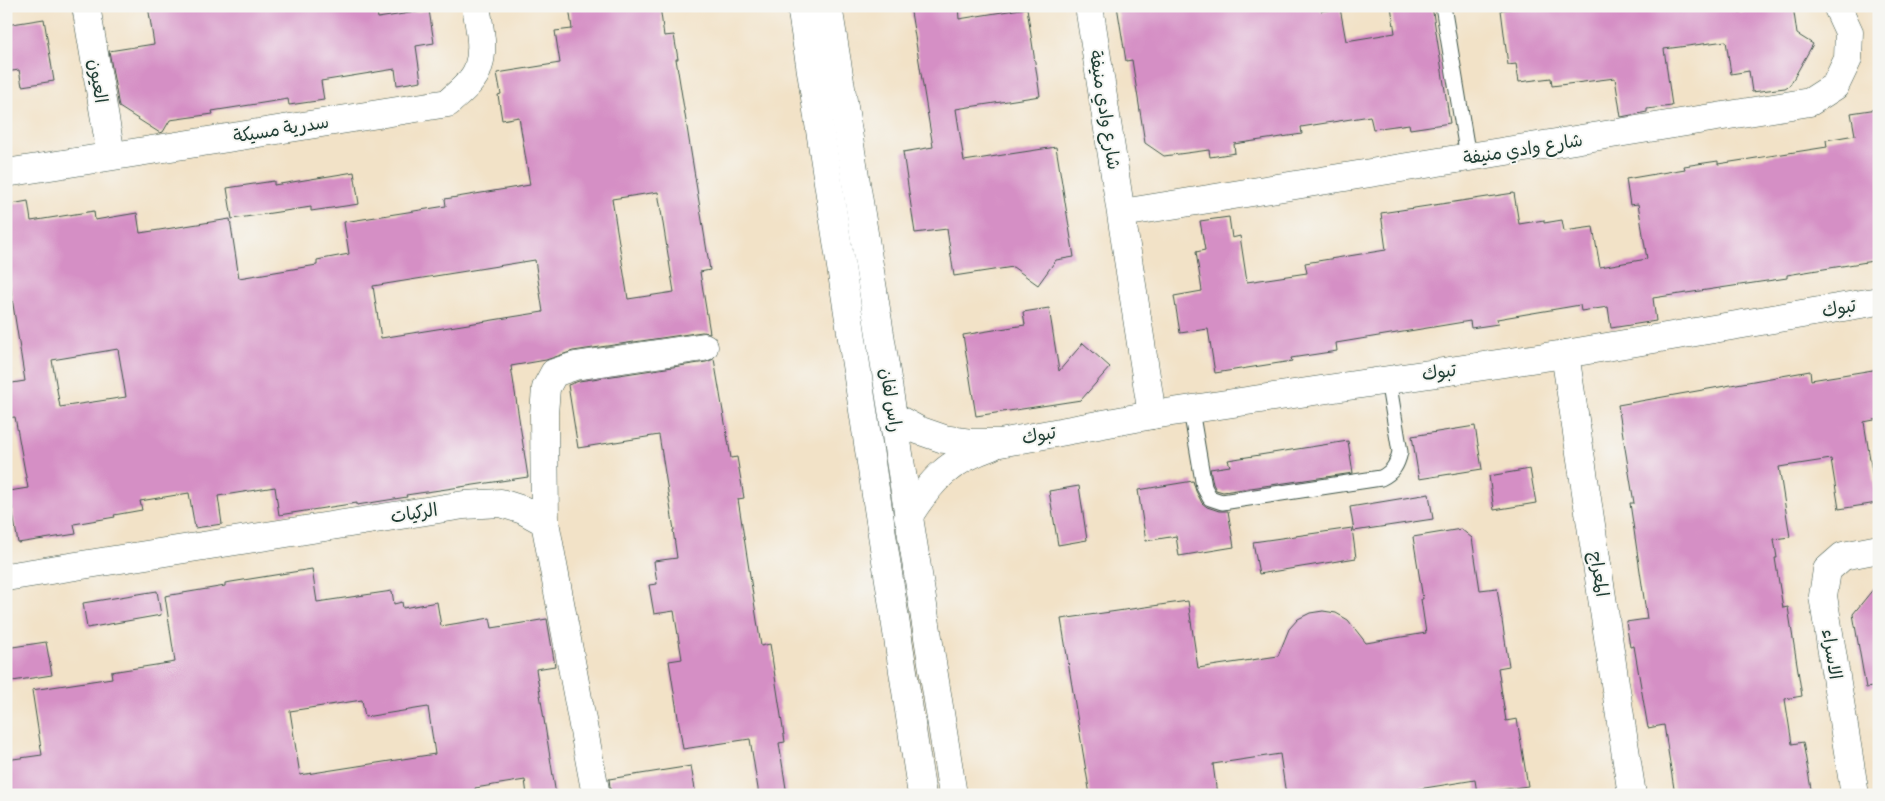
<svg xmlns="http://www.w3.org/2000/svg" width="1885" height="801" viewBox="0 0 1885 801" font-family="Itim,'Playpen Sans Arabic',sans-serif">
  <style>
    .building { fill: #d58fc5; fill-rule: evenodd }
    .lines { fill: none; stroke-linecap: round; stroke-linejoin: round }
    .service-casing { stroke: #3f564a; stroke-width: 17 }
    .minor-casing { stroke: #3f564a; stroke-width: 29 }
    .tertiary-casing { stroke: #3f564a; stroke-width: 29 }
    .service { stroke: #fff; stroke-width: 15 }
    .minor { stroke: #fff; stroke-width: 28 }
    .tertiary { stroke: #fff; stroke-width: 28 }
    .labels { text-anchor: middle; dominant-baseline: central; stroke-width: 4; stroke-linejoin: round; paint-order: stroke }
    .street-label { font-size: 18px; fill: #1f3d34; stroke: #f6f6f2 }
  </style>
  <rect width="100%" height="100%" fill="#f6f6f2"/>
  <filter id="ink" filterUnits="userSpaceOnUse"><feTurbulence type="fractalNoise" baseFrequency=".02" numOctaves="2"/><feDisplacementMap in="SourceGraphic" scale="10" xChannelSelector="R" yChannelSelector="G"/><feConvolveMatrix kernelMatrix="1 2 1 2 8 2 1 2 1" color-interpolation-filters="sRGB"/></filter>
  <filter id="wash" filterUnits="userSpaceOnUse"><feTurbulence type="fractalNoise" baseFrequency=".0096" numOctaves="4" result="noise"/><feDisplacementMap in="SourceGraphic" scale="20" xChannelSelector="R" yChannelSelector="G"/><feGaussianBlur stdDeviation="1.12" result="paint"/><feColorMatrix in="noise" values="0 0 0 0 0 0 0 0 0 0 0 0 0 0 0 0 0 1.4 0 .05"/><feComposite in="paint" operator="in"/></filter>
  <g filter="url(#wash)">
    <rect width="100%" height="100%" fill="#f2e2c7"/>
    <g id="blocks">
      <g class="building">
        <path d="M 148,6 L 376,6 L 378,18 L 429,10 L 434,43 L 416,46 L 421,81 L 397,85 L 395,69 L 321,81 L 324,100 L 289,105 L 288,99 L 212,111 L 213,114 L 170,120 L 163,132 L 160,133 L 119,107 L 109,51 L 154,44 Z"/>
        <path d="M 569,6 L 660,6 L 664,36 L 674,35 L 678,59 L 676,59 L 710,270 L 700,272 L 710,333 L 702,332 L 573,351 L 546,360 L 511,366 L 528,477 L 406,495 L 407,497 L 357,505 L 357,503 L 279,515 L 275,487 L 218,496 L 222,524 L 195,528 L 189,493 L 140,501 L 142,510 L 114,515 L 115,517 L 74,524 L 76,534 L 18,543 L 9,491 L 28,488 L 15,417 L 6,418 L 6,384 L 25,381 L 9,279 L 6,279 L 6,205 L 28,201 L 31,221 L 94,211 L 95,220 L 137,213 L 140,233 L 230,219 L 239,278 L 317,265 L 317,260 L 349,254 L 344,222 L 446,206 L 445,199 L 530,185 L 519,117 L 502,120 L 498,95 L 501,94 L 497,73 L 560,63 L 555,31 L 572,29 ZM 658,192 L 674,292 L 628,299 L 612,199 ZM 535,260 L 543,312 L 381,338 L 373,286 ZM 118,349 L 126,397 L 60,407 L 52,360 Z"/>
        <path d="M 910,6 L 958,6 L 959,19 L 1027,8 L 1040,96 L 956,109 L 964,161 L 1056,147 L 1074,257 L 1056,260 L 1038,285 L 1013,267 L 954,276 L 947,229 L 915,233 L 903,152 L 933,147 Z"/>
        <path d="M 1117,6 L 1321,6 L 1321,11 L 1340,8 L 1346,41 L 1395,33 L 1391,6 L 1432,6 L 1450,123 L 1410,129 L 1409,124 L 1373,129 L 1370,116 L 1301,127 L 1302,134 L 1234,144 L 1235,153 L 1210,157 L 1209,150 L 1164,156 L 1145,143 L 1132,60 L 1126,61 Z"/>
        <path d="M 1531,6 L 1738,6 L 1739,12 L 1793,6 L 1797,34 L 1813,44 L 1790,85 L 1785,88 L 1752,92 L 1749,71 L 1731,74 L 1726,41 L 1664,49 L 1672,106 L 1647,109 L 1647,112 L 1621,117 L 1615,78 L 1552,86 L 1551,78 L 1519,82 L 1516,64 L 1508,65 L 1501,10 Z"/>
        <path d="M 44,19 L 54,81 L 22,86 L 19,70 L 6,72 L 6,25 Z"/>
        <path d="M 1877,109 L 1879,122 L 1879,260 L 1787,275 L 1787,278 L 1653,298 L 1656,321 L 1611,328 L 1608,307 L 1581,311 L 1580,305 L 1497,319 L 1498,324 L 1471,328 L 1470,321 L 1336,343 L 1337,351 L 1291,358 L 1292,361 L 1215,373 L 1208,329 L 1180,333 L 1174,296 L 1202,291 L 1196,252 L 1205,250 L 1200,221 L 1229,217 L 1232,238 L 1240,236 L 1247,282 L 1307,273 L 1305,263 L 1386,250 L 1381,213 L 1514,193 L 1519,224 L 1544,220 L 1544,223 L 1562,220 L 1564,231 L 1593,227 L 1600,267 L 1647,259 L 1638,204 L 1630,205 L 1626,179 L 1685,169 L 1684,166 L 1718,161 L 1718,164 L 1827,147 L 1826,140 L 1855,135 L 1851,113 Z"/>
        <path d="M 354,172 L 359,204 L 311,211 L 311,207 L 232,219 L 227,188 L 274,181 L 274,185 Z"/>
        <path d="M 1049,308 L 1059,371 L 1083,343 L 1110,367 L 1081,400 L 976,416 L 963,335 L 1025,325 L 1023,312 Z"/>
        <path d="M 714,359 L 731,458 L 737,457 L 744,498 L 738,499 L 761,646 L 770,644 L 785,742 L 779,743 L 787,795 L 759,795 L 750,739 L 683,749 L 669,661 L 682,659 L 674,611 L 654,614 L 649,585 L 657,584 L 654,561 L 677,558 L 673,530 L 674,530 L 659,435 L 578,448 L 568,385 L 579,381 L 706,362 Z"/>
        <path d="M 1879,369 L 1879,419 L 1864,422 L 1877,503 L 1839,509 L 1831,459 L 1779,467 L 1790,537 L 1774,539 L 1777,558 L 1775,558 L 1783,608 L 1788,607 L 1802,696 L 1785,699 L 1792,744 L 1803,742 L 1812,795 L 1675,795 L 1664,725 L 1648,728 L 1634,646 L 1630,647 L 1626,622 L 1647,619 L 1630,503 L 1634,503 L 1618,405 L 1810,371 L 1811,380 Z"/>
        <path d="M 1475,426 L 1482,469 L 1419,479 L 1412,436 Z"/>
        <path d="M 1348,441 L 1353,473 L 1223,492 L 1216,490 L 1213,484 L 1210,469 L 1230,466 L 1228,460 Z"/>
        <path d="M 1530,469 L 1536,503 L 1494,510 L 1489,476 Z"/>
        <path d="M 1193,481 L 1196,491 L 1202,503 L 1207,507 L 1219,511 L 1228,511 L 1234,547 L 1179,556 L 1176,536 L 1146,541 L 1138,490 Z"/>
        <path d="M 1079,486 L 1087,540 L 1058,545 L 1049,491 Z"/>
        <path d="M 1429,494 L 1433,519 L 1354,531 L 1350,507 Z"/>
        <path d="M 1352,528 L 1356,558 L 1259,574 L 1253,542 Z"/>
        <path d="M 1461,529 L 1472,538 L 1480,590 L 1497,588 L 1509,666 L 1498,668 L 1506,721 L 1517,719 L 1528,786 L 1477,793 L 1475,780 L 1406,791 L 1407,795 L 1286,795 L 1280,754 L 1213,764 L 1217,795 L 1090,795 L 1061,619 L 1188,601 L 1198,668 L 1278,656 L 1289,629 L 1298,619 L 1310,613 L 1323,611 L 1336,613 L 1348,620 L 1366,643 L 1426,633 L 1421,599 L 1423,599 L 1413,537 Z"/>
        <path d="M 312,569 L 317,602 L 392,591 L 394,604 L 402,602 L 403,608 L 437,602 L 441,626 L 490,618 L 492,628 L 547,619 L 555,666 L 536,669 L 556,795 L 527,795 L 525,780 L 475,788 L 476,795 L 6,795 L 6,760 L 42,755 L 32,690 L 112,678 L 111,672 L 175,662 L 165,596 L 225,586 L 225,583 ZM 362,700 L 365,717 L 428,707 L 435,754 L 300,775 L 290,711 Z"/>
        <path d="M 1879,582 L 1879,686 L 1866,688 L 1853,614 Z"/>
        <path d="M 157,591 L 161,615 L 87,628 L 83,603 Z"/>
        <path d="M 46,642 L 52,675 L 6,682 L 6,648 Z"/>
        <path d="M 691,766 L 696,795 L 611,795 L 609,779 Z"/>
      </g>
    </g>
  </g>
  <g filter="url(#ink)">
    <use href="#blocks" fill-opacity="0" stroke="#3f564a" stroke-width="1"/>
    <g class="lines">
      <defs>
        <g id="service">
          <path d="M 1443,6 L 1468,157"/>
          <path d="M 1191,410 L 1204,487 L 1210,498 L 1222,502 L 1381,478 C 1393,472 1397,465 1400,452 L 1388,380"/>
        </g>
        <g id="minor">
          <path d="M 86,6 L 111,155"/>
          <path d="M 1089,6 L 1152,415"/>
          <path d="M 6,173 L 448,103 C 458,93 474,82 478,68 C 485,48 479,26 476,6"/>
          <path d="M 1122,213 L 1810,102 L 1835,86 L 1848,59 L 1849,32 L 1837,6"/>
          <path d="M 1565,354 L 1632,795"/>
          <path d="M 894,417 L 918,430 L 944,439 L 972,443 L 1000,443 L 1152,415 L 1565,354 L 1879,301"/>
          <path d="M 908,517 C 932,479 949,461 992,446"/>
          <path d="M 6,577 L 464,505 L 501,503 L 523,510 L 545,522"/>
          <path d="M 596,795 L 545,522 L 544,414 L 546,388 L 554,373 L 575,366 L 704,347"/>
          <path d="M 1855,795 L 1823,596 L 1827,570 L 1843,556 L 1879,549"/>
        </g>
        <g id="tertiary">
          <path d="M 801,6 L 922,795"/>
          <path d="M 828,6 L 953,795"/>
        </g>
      </defs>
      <use href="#service" class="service-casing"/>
      <use href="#minor" class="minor-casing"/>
      <use href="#tertiary" class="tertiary-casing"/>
      <use href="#service" class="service"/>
      <use href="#minor" class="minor"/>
      <use href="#tertiary" class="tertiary"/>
    </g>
  </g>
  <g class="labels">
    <g class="street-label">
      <text transform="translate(98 81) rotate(81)">العيون</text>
      <text transform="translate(1105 110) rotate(81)">شارع وادي منيفة</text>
      <text transform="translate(281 129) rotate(-9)">سدرية مسيكة</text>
      <text transform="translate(1523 149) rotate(-9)">شارع وادي منيفة</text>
      <text transform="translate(1839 308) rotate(-10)">تبوك</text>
      <text transform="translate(1439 372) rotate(-8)">تبوك</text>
      <text transform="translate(891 400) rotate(81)">راس لفان</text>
      <text transform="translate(1039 435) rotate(-10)">تبوك</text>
      <text transform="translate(414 513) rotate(-9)">الركيات</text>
      <text transform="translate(1599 574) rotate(81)">المعراج</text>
      <text transform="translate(1832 654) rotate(81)">الاسراء</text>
    </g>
  </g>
  <rect width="1885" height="801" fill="none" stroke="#f6f6f2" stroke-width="25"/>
</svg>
